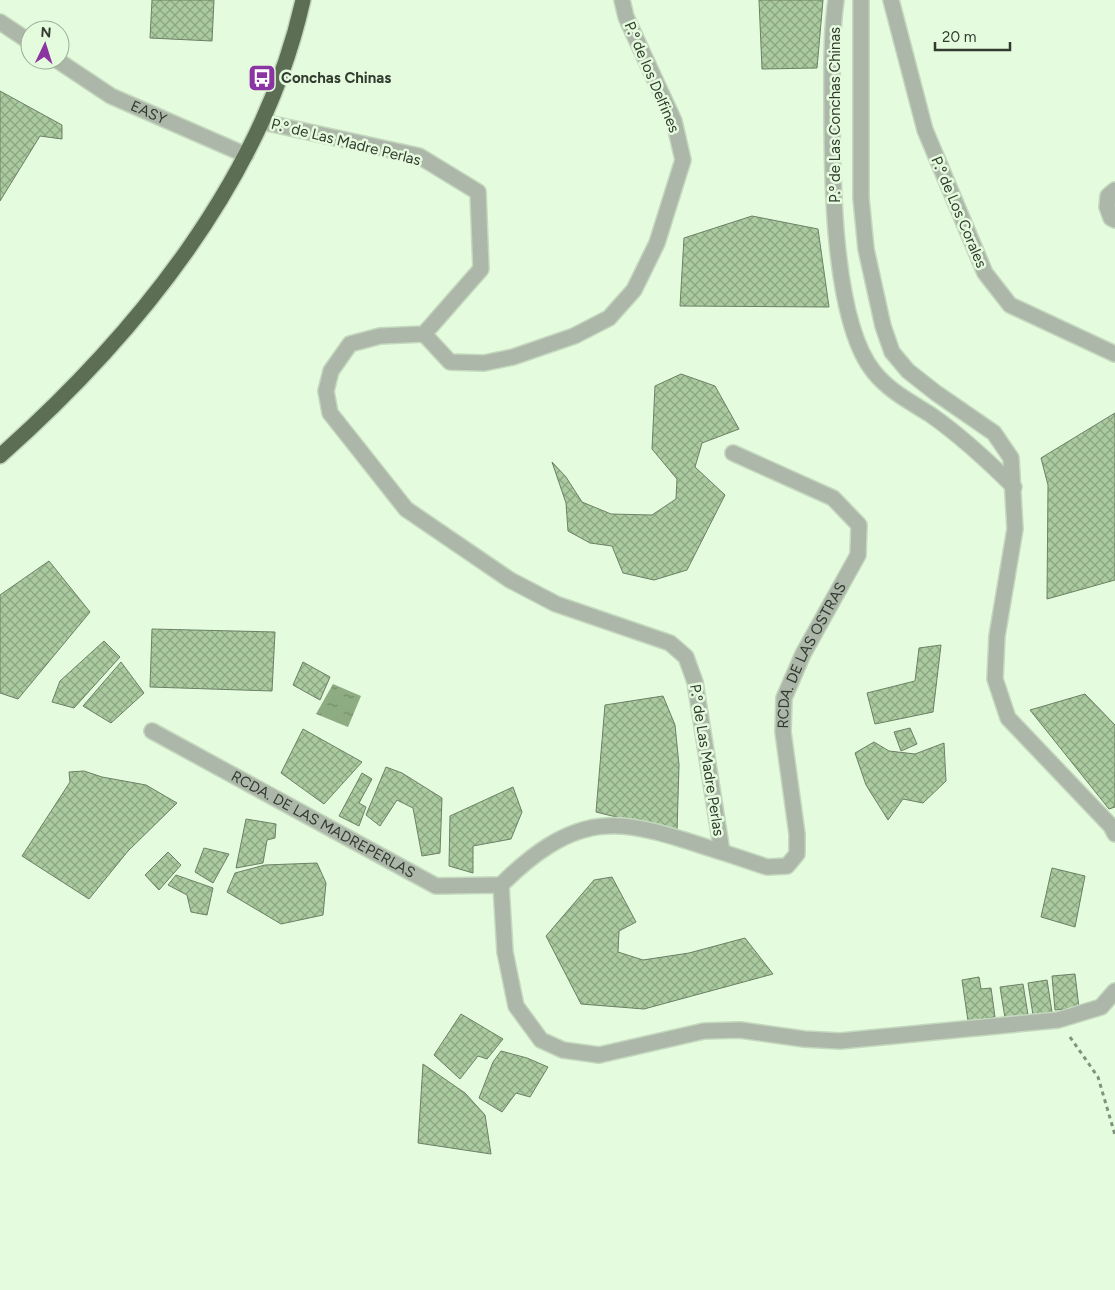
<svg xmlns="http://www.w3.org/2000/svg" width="1115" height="1290" viewBox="0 0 1115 1290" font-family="Figtree,sans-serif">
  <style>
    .water { fill: url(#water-ripples) }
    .building { fill: url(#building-cross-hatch); stroke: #6c8065 }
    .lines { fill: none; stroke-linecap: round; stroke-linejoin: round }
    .street-casing { stroke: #c4d8be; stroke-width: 18 }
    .highway-casing { stroke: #c4d8be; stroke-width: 18 }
    .path { stroke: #83927e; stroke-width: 3; stroke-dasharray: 4 4; stroke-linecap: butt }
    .street { stroke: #acb6a9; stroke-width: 15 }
    .highway { stroke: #5c6f55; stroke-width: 15 }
    .labels { text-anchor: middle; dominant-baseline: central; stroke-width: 5; stroke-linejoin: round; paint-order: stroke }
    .street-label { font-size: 15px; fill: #323b2f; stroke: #e4fbdd }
    .poi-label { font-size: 15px; font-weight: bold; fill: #323b2f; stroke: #e4fbdd; text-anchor: start }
  </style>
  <defs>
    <pattern id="water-ripples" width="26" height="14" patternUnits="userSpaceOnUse" patternTransform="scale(1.25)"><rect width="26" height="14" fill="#8dac82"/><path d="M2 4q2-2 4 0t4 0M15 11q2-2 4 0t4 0" fill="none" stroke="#748d6b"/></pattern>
    <pattern id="building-cross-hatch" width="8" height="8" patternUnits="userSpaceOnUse" patternTransform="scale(1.25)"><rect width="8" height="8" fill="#aaca9f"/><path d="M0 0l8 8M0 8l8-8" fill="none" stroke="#8ba582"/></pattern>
  </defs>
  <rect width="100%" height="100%" fill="#e4fbdd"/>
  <path class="water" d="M 333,684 L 361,696 L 348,727 L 316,714 Z"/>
  <g class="building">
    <path d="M 152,0 L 214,0 L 212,41 L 150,38 Z"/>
    <path d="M 759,0 L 823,0 L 817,68 L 762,69 Z"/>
    <path d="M 0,91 L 62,125 L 62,139 L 40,136 L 0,201 Z"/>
    <path d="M 752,216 L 818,229 L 829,307 L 680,306 L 684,238 Z"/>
    <path d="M 681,374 L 715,386 L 739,429 L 702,443 L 695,467 L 725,495 L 687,570 L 654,580 L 623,573 L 612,546 L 590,543 L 568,531 L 566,503 L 552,462 L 566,477 L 582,502 L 611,514 L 652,515 L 676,499 L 677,479 L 652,449 L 655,386 Z"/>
    <path d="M 1115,413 L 1115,580 L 1047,599 L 1048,485 L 1041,458 Z"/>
    <path d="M 49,561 L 90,612 L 18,699 L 0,693 L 0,595 Z"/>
    <path d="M 152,629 L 275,632 L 272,691 L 150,687 Z"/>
    <path d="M 104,641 L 120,657 L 74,708 L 52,702 L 60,681 Z"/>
    <path d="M 941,645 L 933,712 L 875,724 L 867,693 L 915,681 L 919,648 Z"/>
    <path d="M 121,662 L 144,693 L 111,723 L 83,706 Z"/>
    <path d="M 303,662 L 330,677 L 320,700 L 293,685 Z"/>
    <path d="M 1085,694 L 1115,725 L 1115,807 L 1109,809 L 1030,710 Z"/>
    <path d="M 663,696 L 675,725 L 679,765 L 677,832 L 596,812 L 605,705 Z"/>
    <path d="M 910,728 L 917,744 L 901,751 L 894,732 Z"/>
    <path d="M 303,729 L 362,762 L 324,804 L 281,773 Z"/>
    <path d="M 874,742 L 889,751 L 915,754 L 944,743 L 946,781 L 923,803 L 903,799 L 888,820 L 866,785 L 855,753 Z"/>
    <path d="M 386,767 L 402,773 L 442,798 L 440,853 L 422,856 L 413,808 L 397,800 L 380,826 L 366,815 Z"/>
    <path d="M 84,771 L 102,777 L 146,785 L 177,803 L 128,851 L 89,899 L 22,856 L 70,782 L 69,772 Z"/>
    <path d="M 362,773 L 372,779 L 359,803 L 366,807 L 359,826 L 339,816 Z"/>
    <path d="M 513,787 L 522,812 L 511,839 L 473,846 L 473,873 L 449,866 L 450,816 Z"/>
    <path d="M 246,819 L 276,824 L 275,838 L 267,840 L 263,863 L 236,868 Z"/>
    <path d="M 204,848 L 229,854 L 213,883 L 195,872 Z"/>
    <path d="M 168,852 L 181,865 L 159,890 L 145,875 Z"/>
    <path d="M 317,863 L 326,883 L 323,915 L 281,924 L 227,892 L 235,873 L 265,865 Z"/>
    <path d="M 1052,868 L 1085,876 L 1075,927 L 1041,917 Z"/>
    <path d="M 176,875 L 213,888 L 207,915 L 191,912 L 187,895 L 168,885 Z"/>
    <path d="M 612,877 L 636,922 L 619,931 L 618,952 L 643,960 L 689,953 L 745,938 L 773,974 L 644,1009 L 581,1004 L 546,936 L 594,880 Z"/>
    <path d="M 1075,974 L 1079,1008 L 1055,1010 L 1052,976 Z"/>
    <path d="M 979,977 L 981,989 L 991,988 L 995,1017 L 968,1021 L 962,980 Z"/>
    <path d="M 1047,980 L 1052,1012 L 1033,1015 L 1028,983 Z"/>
    <path d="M 1023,984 L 1028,1015 L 1005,1018 L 1000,987 Z"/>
    <path d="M 461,1014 L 503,1039 L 487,1059 L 478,1056 L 460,1079 L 434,1055 Z"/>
    <path d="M 501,1051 L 527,1058 L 548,1067 L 530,1097 L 516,1093 L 502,1112 L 479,1098 L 493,1062 Z"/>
    <path d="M 423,1064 L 465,1093 L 485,1115 L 491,1154 L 418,1143 Z"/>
  </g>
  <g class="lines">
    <defs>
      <g id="street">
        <path d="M 836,0 C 831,35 832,71 832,106 C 832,172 832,321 874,372 C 889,391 911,402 931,415 C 961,436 988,461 1014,487"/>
        <path d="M 861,0 L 861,198 L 866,249 L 883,326 L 892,352 L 908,371 L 936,393 L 994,433 L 1011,458 L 1015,529 L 997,636 L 995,679 L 1008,718 L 1111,826 L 1115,834"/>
        <path d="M 891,0 L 925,130 L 985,273 L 1010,305 L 1115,354"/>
        <path d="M 0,22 L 30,42"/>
        <path id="s1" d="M 57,60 L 111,96 L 246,155"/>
        <path d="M 263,122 L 419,156 L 478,192 L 481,269 L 424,334 L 380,336 L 350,344 L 331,371 L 326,391 L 330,413 L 406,509 L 510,580 L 556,604 L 670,643 L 686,657 L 695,682 L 722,852 C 689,842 640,823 606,826 C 565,828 529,857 501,885 L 505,952 L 516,1006 L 541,1040 L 563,1050 L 599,1055 L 704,1031 L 740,1030 L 804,1039 L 840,1041 L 1058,1020 L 1101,1007 L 1115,991"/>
        <path d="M 1115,190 L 1108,196 L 1107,207 L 1111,218 L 1115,220"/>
        <path d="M 424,334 L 450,362 L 484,363 L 513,357 L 574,336 L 609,318 L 634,290 L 657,243 L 683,160 L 674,121 L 626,17 L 622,0"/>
        <path id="s2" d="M 152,731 L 436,886 L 501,885"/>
        <path id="s3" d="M 722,852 L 767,867 L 787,866 L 797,854 L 797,834 L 783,732 L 784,698 L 803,654 L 858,555 L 859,525 L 833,498 L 733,453"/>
      </g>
      <path id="highway" d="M 0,456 C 135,336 263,180 303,0"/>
    </defs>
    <use href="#street" class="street-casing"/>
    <use href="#highway" class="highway-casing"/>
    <path class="path" d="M 1070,1037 L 1098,1077 L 1115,1135"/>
    <use href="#street" class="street"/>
    <use href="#highway" class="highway"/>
  </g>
  <defs>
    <symbol id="bus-square" viewBox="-11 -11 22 22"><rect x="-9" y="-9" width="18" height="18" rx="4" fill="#8b35a3" stroke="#e4fbdd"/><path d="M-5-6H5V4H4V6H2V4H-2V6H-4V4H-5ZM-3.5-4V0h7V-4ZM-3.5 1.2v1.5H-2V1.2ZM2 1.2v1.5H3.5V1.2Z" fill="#fff"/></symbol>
  </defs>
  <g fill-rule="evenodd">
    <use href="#bus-square" x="246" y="62" width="32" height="32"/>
  </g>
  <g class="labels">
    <g class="street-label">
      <text transform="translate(652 77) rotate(67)">P.º de los Delfines</text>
      <text stroke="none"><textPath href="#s1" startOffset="106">EASY</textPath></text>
      <text transform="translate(835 115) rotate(-90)">P.º de Las Conchas Chinas</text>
      <text transform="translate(346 142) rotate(14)">P.º de Las Madre Perlas</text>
      <text transform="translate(959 212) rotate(67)">P.º de Los Corales</text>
      <text stroke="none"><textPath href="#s3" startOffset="289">RCDA. DE LAS OSTRAS</textPath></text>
      <text transform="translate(707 760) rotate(81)">P.º de Las Madre Perlas</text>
      <text stroke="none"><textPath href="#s2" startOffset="195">RCDA. DE LAS MADREPERLAS</textPath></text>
    </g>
    <g class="poi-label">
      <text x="281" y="78">Conchas Chinas</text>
    </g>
  </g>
  <g transform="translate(45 45) rotate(4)"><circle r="24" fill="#e4fbdd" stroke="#9dae97"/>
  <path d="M0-4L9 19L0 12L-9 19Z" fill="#8b35a3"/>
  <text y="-8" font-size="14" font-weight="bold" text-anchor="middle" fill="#323b2f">N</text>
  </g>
  <path d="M935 42v8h75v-8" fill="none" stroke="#323b2f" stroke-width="2.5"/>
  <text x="942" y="42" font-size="15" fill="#323b2f" stroke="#e4fbdd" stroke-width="4" paint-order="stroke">20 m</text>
</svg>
